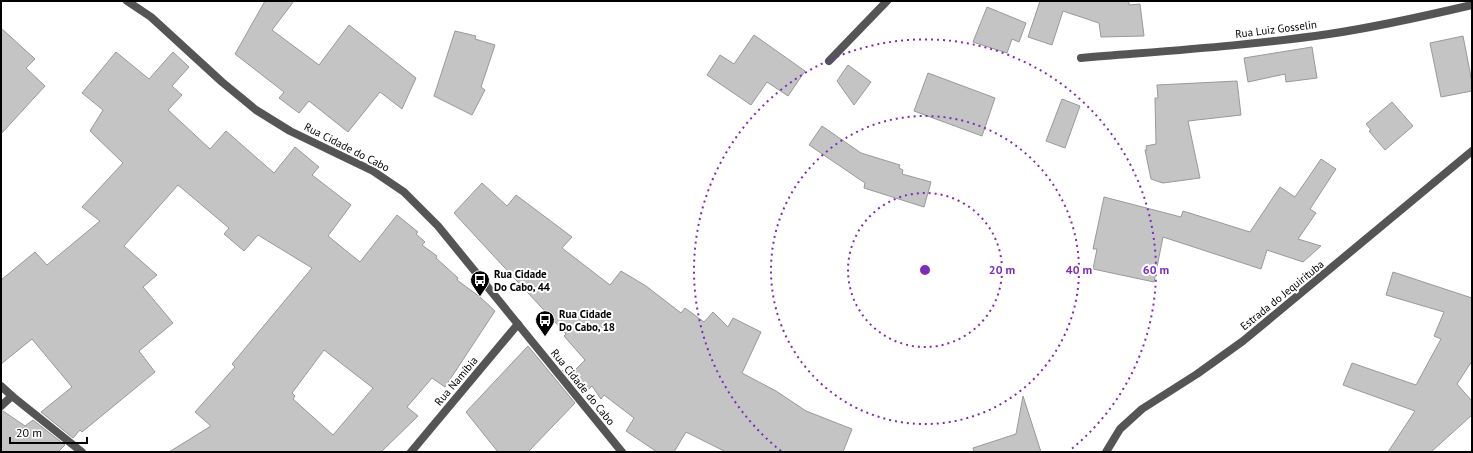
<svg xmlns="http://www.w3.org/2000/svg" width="1473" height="453" viewBox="0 0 1473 453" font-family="'PT Sans',sans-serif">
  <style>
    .building { fill: #c4c4c4; stroke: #999; fill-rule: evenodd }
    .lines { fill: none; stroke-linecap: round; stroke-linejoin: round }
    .minor { stroke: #555; stroke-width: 8 }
    .tertiary { stroke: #555; stroke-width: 8 }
    .ring { fill: none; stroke: #7b2cbf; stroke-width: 2; stroke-dasharray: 2 4 }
    .labels { text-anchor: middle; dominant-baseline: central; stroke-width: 4; stroke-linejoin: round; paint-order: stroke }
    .street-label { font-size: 11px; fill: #000; stroke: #fff }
    .poi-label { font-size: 11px; font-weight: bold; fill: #000; stroke: #fff; text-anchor: start }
    .centre { fill: #7b2cbf; stroke: #fff; stroke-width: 2 }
    .ring-label { font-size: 12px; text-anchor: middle; font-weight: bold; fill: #7b2cbf; stroke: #fff; stroke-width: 4; stroke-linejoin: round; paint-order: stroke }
  </style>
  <rect width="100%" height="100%" fill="#fff"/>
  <g class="building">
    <path d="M 265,1 L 294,1 L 272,30 L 319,65 L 349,25 L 416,78 L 402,109 L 380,92 L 348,132 L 309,101 L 299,113 L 279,98 L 284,92 L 235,54 Z"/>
    <path d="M 1040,1 L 1129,1 L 1129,5 L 1140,4 L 1144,36 L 1101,37 L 1099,23 L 1063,11 L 1052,45 L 1028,37 Z"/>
    <path d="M 987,7 L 1026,23 L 1019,42 L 1012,39 L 1007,53 L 973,42 Z"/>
    <path d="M 1,28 L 35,59 L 26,68 L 45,86 L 1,134 Z"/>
    <path d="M 455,31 L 476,36 L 475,39 L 495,45 L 481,87 L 485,90 L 472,115 L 434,96 Z"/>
    <path d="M 754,35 L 805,71 L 788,96 L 767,82 L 751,105 L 707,75 L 720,55 L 734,64 Z"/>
    <path d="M 1463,36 L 1472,82 L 1472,91 L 1441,97 L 1430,43 Z"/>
    <path d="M 1312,47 L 1317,78 L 1286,82 L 1285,74 L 1248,82 L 1244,58 Z"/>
    <path d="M 116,52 L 149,79 L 173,52 L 189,67 L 172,86 L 182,95 L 168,110 L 210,149 L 226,131 L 274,173 L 295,147 L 319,167 L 312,175 L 351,205 L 328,236 L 360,262 L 397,215 L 418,232 L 416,234 L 425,242 L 422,245 L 437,256 L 436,258 L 458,278 L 457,280 L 480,297 L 495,311 L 445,387 L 432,378 L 407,407 L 418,416 L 381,452 L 169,452 L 211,426 L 195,412 L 235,367 L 232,364 L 312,268 L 258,235 L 244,251 L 224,234 L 229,228 L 178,185 L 124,246 L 157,275 L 143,287 L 173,323 L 139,351 L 155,372 L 82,432 L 80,430 L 73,438 L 41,412 L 72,387 L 32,339 L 1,364 L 1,280 L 35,252 L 47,265 L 100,221 L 82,207 L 123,163 L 90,131 L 103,110 L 82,93 ZM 324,350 L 373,388 L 333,435 L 293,399 L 295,396 L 292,393 Z"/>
    <path d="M 848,65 L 871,82 L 854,105 L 837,81 Z"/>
    <path d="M 928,73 L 995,98 L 982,136 L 914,111 Z"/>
    <path d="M 1237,81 L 1241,115 L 1188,121 L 1200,178 L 1163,183 L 1151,179 L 1145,150 L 1147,150 L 1146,146 L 1156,144 L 1155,98 L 1158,98 L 1157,85 Z"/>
    <path d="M 1062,99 L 1080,106 L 1065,148 L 1046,141 Z"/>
    <path d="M 1392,102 L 1413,126 L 1385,150 L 1369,131 L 1371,130 L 1366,124 Z"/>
    <path d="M 822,126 L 861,153 L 900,165 L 899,168 L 903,170 L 902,174 L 931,182 L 924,207 L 864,188 L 865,183 L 809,145 Z"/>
    <path d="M 1321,159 L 1336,169 L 1310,209 L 1316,213 L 1298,239 L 1321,246 L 1303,262 L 1267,250 L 1261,269 L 1163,237 L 1154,282 L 1093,269 L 1097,249 L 1093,249 L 1104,197 L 1181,217 L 1183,211 L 1250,232 L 1280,187 L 1295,197 Z"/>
    <path d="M 482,183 L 507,206 L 516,195 L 572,237 L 562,248 L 610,285 L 621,271 L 646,286 L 681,313 L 685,308 L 704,322 L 713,312 L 728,327 L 733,318 L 761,332 L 742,373 L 776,391 L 806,411 L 852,429 L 843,452 L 726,452 L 686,432 L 674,452 L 657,452 L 626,431 L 634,418 L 604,395 L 601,399 L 592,386 L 583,395 L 562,370 L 569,376 L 585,360 L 564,336 L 566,334 L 454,213 Z"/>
    <path d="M 1393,272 L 1472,298 L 1472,361 L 1457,384 L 1472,401 L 1472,415 L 1431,452 L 1388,452 L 1415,411 L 1343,385 L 1352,363 L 1416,385 L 1441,339 L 1434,336 L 1444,312 L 1386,295 Z"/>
    <path d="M 528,346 L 575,403 L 528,452 L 498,452 L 466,412 Z"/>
    <path d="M 1023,396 L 1041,452 L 974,452 L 973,448 L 1016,434 Z"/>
    <path d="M 1,411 L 3,411 L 25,426 L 33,420 L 65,445 L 58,452 L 1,452 Z"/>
  </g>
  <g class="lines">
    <g class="minor">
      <path d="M 1081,58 C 1164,51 1247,46 1329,34 C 1377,27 1425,16 1472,5"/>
      <path d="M 829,61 L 887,1"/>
      <path d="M 1,386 L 12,396 L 82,452"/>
      <path d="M 1,406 L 12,396"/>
      <path d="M 411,452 L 518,324"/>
      <path d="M 1106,452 L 1120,429 L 1142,409 L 1197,374 L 1243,341 L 1472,151"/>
    </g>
    <path class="tertiary" d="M 127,1 L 151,17 L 222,82 L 256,110 L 290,131 L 373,171 L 404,192 L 438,226 L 622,452"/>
  </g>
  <g class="ring">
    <circle cx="925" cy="270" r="77"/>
    <circle cx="925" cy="270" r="154"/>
    <path d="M781 451A231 231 0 1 1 1069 451"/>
  </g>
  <defs>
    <symbol id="bus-pin" viewBox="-11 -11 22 30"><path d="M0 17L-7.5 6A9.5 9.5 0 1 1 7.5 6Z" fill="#000" stroke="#fff"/><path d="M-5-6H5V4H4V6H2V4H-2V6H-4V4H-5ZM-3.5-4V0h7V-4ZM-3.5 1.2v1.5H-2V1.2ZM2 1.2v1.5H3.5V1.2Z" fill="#fff"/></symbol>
  </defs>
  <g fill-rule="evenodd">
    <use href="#bus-pin" x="469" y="269" width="22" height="30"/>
    <use href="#bus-pin" x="534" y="309" width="22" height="30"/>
  </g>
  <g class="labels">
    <g class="street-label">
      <text transform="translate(1276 29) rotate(-7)">Rua Luiz Gosselin</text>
      <text transform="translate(347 147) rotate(27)">Rua Cidade do Cabo</text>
      <text transform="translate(1282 295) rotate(-39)">Estrada do Jequirituba</text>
      <text transform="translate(456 381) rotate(-50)">Rua Namíbia</text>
      <text transform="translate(583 387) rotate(51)">Rua Cidade do Cabo</text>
    </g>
    <g class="poi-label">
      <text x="494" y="274">Rua Cidade<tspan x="494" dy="13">Do Cabo, 44</tspan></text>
      <text x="559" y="314">Rua Cidade<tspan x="559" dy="13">Do Cabo, 18</tspan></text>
    </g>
  </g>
  <circle cx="925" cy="270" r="6" class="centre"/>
  <g class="ring-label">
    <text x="1002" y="274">20 m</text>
    <text x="1079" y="274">40 m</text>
    <text x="1156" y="274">60 m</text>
  </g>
  <rect width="1473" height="453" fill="none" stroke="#000000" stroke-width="4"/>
  <path d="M10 437v6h77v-6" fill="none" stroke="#000000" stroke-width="2"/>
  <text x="16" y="437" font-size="12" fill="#000000" stroke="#ffffff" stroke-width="3" paint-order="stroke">20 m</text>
</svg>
